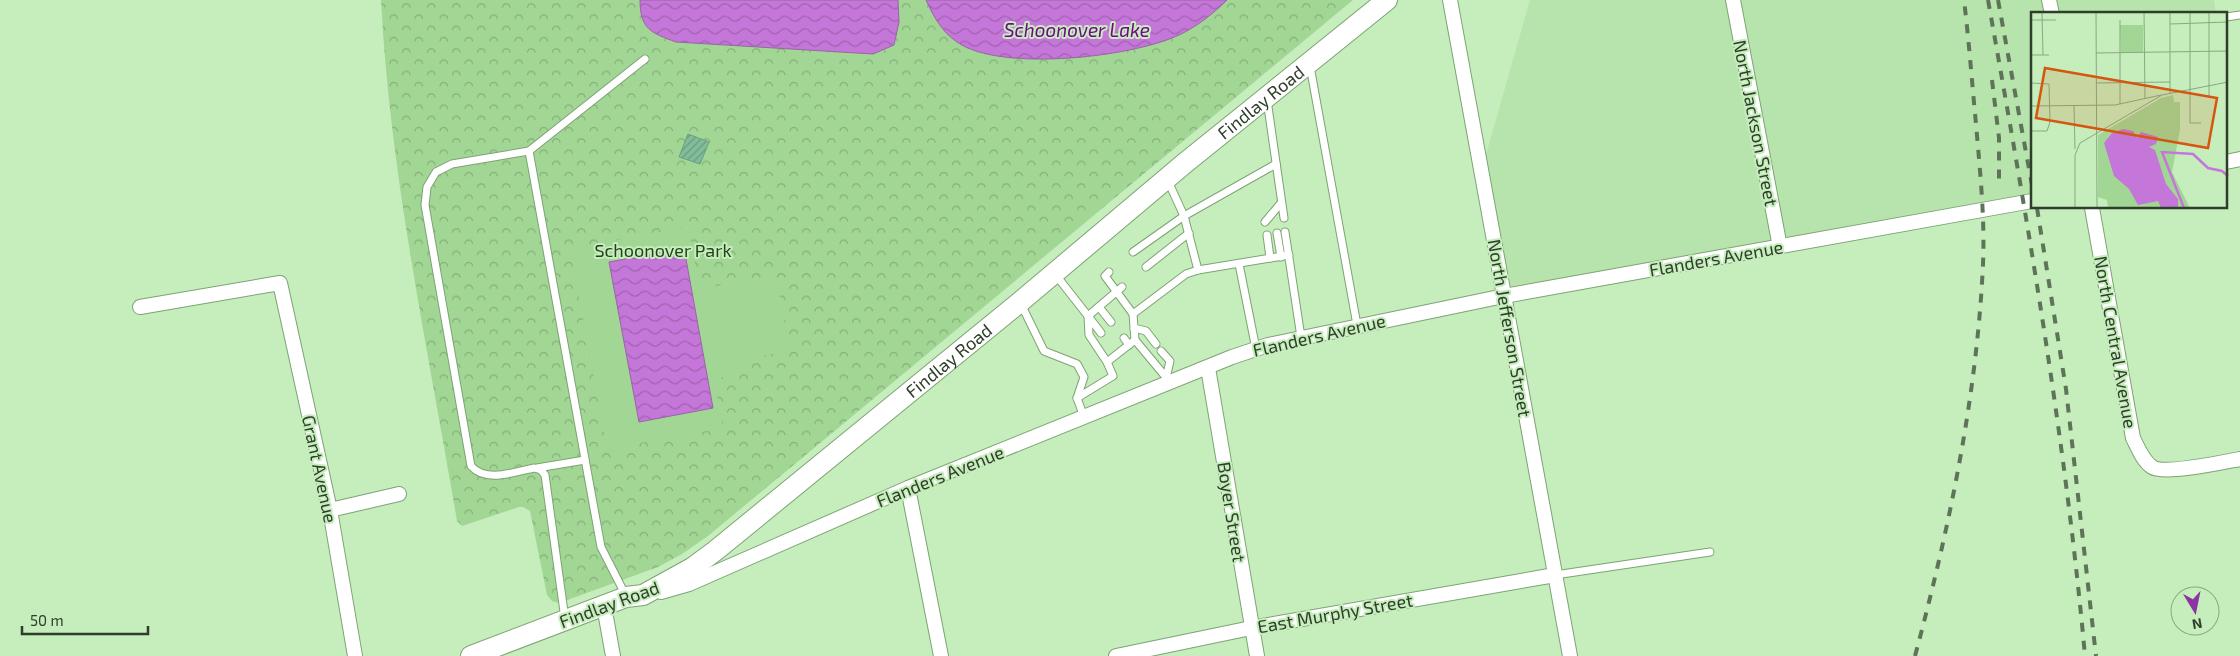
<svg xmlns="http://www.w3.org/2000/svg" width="2240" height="656" viewBox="0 0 2240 656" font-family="'Exo 2',sans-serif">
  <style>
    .built { fill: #b7e3ac }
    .park { fill: url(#park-crowns) }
    .pitch { fill: #a2d694 }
    .water { fill: url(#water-waves); stroke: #9865a5 }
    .building { fill: url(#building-hatch); stroke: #68a282 }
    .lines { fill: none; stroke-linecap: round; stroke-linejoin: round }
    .lane-casing { stroke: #7ea374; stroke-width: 9 }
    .street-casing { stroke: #7ea374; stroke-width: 16 }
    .secondary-casing { stroke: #7ea374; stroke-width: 22 }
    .lane { stroke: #fff; stroke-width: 7 }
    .street { stroke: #fff; stroke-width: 14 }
    .secondary { stroke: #fff; stroke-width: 20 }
    .rail { stroke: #5e7458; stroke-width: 4; stroke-dasharray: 9 9; stroke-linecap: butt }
    .labels { text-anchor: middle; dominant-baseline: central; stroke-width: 4; stroke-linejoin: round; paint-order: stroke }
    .street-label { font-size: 18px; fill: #2f3e2b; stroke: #c6edbc }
    .park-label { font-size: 18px; fill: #224319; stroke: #c6edbc }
    .water-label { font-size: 19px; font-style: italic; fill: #730789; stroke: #c6edbc }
    .inset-river { fill: none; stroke: #c576d9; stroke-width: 2.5 }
    .inset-road { fill: none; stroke: #8aa782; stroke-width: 1 }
    .view { fill: #d6560f; fill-opacity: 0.15; stroke: #d6560f; stroke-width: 2.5 }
    .inset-edge { fill: none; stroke: #2f3e2b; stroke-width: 2.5 }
  </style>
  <defs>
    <pattern id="park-crowns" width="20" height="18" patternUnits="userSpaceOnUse" patternTransform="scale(1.25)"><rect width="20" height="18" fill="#a2d694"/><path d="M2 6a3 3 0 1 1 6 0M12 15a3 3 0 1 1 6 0" fill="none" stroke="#84af79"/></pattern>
    <pattern id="water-waves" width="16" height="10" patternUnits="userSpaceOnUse" patternTransform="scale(1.25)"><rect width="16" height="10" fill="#c576d9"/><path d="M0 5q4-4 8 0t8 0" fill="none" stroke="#a062b0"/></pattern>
    <pattern id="building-hatch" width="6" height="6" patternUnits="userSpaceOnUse" patternTransform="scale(1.25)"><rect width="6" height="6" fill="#82bd9b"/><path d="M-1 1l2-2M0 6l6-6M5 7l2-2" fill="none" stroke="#6b9b7f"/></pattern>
  </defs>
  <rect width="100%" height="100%" fill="#c6edbc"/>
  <path class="built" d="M 1530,0 L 2214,0 L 2216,14 L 2032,14 L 2032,201 L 1504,296 L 1482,169 Z"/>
  <path class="park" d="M 381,0 L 1353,0 L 708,536 L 682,554 L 658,567 L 559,603 L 552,601 L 547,595 L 530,511 L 523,507 L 519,507 L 462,526 L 457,521 C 428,349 390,175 381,0 Z"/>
  <path class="pitch" d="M 688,227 L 700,289 L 776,275 L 790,351 L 747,358 L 749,372 L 714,379 L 723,428 L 607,449 L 570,249 Z"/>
  <g class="water">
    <path d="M 640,0 L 898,0 L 899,22 L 894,45 L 873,54 L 676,42 C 651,33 640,29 640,0 Z"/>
    <path d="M 926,0 L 1227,0 C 1215,12 1200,24 1185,32 C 1140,57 1000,73 957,42 C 941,31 934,17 926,0 Z"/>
    <path d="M 684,248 L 713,408 L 639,422 L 609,262 Z"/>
  </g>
  <path class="building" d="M 688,134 L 709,142 L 700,164 L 679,157 Z"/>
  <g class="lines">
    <defs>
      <g id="lane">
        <path d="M 2226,17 L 2240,15"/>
        <path d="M 1310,66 L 1357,325"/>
        <path d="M 1267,100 L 1284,218"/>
        <path d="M 529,151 L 601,547 L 626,596"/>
        <path d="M 1168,181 L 1184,216 L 1198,270"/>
        <path d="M 1265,222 L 1281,203"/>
        <path d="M 1285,232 L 1301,337"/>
        <path d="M 1277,233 L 1281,257"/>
        <path d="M 1267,235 L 1270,258"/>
        <path d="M 1133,252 L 1184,216 L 1276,164"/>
        <path d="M 1239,264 L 1256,349"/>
        <path d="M 1146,267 L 1189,233"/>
        <path d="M 1109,272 L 1105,276 L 1133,314 L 1186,274 L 1198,270 L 1289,255"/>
        <path d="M 1055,274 L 1088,316 L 1122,287"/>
        <path d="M 1021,304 L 1044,351 L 1077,364 L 1084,377 L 1077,398"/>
        <path d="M 1099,307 L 1111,322"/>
        <path d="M 1133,314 L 1135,340 L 1170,382"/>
        <path d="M 1088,316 L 1089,335 L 1107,362 L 1135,340"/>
        <path d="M 1088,316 L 1101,333"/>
        <path d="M 1134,328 L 1146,331 L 1156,344"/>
        <path d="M 1124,338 L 1129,345"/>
        <path d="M 1161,351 L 1170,361 L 1166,378"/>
        <path d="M 1084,417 L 1077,398 L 1113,376 L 1107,362"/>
        <path d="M 537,468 L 585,460"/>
        <path d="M 1555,575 L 1710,552"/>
        <path d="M 565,619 L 545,475 L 541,470 L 534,468 C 514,472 486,483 471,466 L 425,205 L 427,187 L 436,172 L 452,164 L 529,151 L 645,59"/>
      </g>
      <g id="street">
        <path d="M 1450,0 L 1570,656"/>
        <path d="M 1733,0 L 1780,247"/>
        <path d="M 2049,0 L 2052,14"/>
        <path d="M 2226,162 L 2240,159"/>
        <path d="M 2092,208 L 2133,438 C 2138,448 2143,461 2152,467 C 2164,475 2224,462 2240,459"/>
        <path d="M 140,307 L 280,283 L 330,510 L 355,656"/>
        <path d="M 1208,368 L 1257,656"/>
        <path d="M 908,488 L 941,656"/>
        <path d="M 330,510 L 399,494"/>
        <path d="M 661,592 L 689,584 L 908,488 L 1232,357 L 1268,345 L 1504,296 L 2032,201"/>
        <path d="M 604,606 L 613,656"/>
        <path d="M 1116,656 L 1251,628 L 1555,575"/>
      </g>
      <g id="secondary">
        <path id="s1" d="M 471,656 L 626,597 L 643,595 L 692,568 L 715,551 L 1020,302 L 1185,163 L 1387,0"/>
      </g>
    </defs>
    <use href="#lane" class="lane-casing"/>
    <use href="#street" class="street-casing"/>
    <use href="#secondary" class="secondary-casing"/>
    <use href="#lane" class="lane"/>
    <use href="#street" class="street"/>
    <use href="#secondary" class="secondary"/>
    <g class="rail">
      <path d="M 1988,0 C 2027,218 2065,436 2085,656"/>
      <path d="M 1998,0 L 2032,185"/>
      <path d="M 1992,80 L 1999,138 L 1999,183"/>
      <path d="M 2037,208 L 2066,389 L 2096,656"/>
      <path d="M 1915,656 C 1949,529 1977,396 1983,264 C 1985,218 1980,171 1976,124 C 1972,83 1969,41 1964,0"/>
    </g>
  </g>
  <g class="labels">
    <g class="street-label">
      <text stroke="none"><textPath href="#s1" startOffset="974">Findlay Road</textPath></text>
      <text transform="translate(1756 123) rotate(79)">North Jackson Street</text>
      <text transform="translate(1716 258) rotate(-10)">Flanders Avenue</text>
      <text transform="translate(1510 328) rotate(80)">North Jefferson Street</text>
      <text transform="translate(1319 335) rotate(-13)">Flanders Avenue</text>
      <text transform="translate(2116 342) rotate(80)">North Central Avenue</text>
      <text stroke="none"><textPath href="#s1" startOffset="569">Findlay Road</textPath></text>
      <text transform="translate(320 469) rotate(78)">Grant Avenue</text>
      <text transform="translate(940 476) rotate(-22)">Flanders Avenue</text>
      <text transform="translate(1232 512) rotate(81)">Boyer Street</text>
      <text transform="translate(609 604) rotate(-20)">Findlay Road</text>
      <text transform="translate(1335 613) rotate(-10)">East Murphy Street</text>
    </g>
    <g class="park-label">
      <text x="663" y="250">Schoonover Park</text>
    </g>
    <g class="water-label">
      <text x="1077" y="29">Schoonover Lake</text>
    </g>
  </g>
  <g transform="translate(2031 12)">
    <rect width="196" height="196" fill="#c6edbc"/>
    <path d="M 89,13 L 112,13 L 112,40 L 90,41 Z" fill="#a2d694"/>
    <path d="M 142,83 L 143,90 L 149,90 L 149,118 L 141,160 L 159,196 L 77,196 L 76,188 L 67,185 L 67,123 L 130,86 Z" fill="#a2d694"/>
    <path d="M 92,117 L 102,119 L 106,126 L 110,120 L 127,125 L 125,132 L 118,135 L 124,138 L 135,172 L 147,187 L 147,196 L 130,196 L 127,189 L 107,193 L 98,177 L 83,164 L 73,131 L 81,121 Z" fill="#c576d9"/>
    <path class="inset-river" d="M 153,196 L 131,140 L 162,142 L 177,156 L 191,159 L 197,164"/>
    <path class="inset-road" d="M 11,0 L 12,43M 65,0 L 66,196M 113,0 L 114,87M 159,0 L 159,111 L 170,111M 178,0 L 178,85M 0,8 L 25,8M 89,8 L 89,92M 139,12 L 197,10M 65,41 L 197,39M 0,43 L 18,43M 0,71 L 18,72 L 19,110 L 16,119 L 0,119M 65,71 L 139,70M 139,82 L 139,0M 0,94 L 84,93 L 130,83M 43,94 L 44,137M 44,196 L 44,143 L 49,131 L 131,83 L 197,70"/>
    <path class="view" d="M 14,56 L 186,86 L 177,136 L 5,106 Z"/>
    <rect width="196" height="196" class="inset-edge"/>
  </g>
  <g transform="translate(2195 611) rotate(170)"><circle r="24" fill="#c6edbc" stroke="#8aa782"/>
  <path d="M0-4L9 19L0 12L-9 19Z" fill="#8c34a1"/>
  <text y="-8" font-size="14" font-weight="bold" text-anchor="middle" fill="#2f3e2b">N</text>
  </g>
  <path d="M22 626v8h126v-8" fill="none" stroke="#2f3e2b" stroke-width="2.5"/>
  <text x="30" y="626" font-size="15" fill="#2f3e2b" stroke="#c6edbc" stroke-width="4" paint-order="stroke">50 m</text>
</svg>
